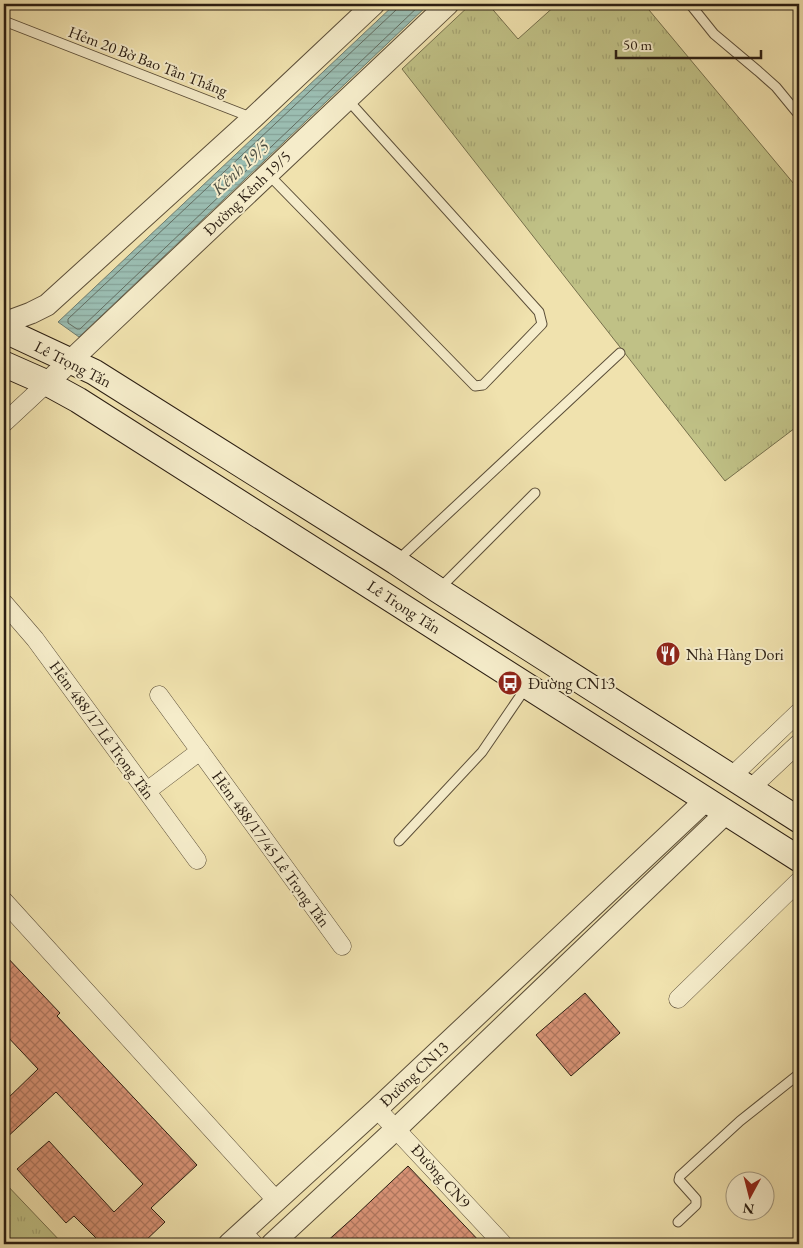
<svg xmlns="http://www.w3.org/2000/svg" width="803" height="1248" viewBox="0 0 803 1248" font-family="'EB Garamond',serif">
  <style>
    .grass { fill: url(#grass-tufts); stroke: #76704c }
    .water { fill: url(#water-rules); stroke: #6e7d71 }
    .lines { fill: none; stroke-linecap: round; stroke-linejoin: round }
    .shore { stroke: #636e62; stroke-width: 1 }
    .building { fill: url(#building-cross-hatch); stroke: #2b1e12 }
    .service-casing { stroke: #5c4f39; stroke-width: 11 }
    .minor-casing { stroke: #5c4f39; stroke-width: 19 }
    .tertiary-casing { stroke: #5c4f39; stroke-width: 23 }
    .secondary-casing { stroke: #2b1e12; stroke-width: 27 }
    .service { stroke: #f5ecca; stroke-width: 9 }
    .minor { stroke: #f5ecca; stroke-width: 18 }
    .tertiary { stroke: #f5ecca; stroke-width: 21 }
    .secondary { stroke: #f5ecca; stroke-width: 25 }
    .labels { text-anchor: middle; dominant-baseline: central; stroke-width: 4; stroke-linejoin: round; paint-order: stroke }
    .street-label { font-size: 16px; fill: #2b1e12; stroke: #f5ecca }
    .poi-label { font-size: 16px; fill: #2b1e12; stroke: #f5ecca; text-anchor: start }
    .water-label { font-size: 18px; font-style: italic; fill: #4d4e42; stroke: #f5ecca }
  </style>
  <defs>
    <pattern id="grass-tufts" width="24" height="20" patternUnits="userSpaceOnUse" patternTransform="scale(1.25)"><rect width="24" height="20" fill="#c0c186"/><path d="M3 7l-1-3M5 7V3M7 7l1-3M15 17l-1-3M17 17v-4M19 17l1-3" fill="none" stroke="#a5a573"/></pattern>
    <pattern id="water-rules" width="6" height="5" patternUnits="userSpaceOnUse" patternTransform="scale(1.25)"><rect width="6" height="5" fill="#9bbdb1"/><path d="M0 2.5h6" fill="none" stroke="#86a297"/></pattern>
    <pattern id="building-cross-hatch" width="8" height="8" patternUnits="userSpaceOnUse" patternTransform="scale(1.25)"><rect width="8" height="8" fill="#d79275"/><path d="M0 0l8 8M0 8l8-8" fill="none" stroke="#af775f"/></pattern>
  </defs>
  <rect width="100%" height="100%" fill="#f0e2ae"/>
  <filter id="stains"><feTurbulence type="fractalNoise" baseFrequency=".004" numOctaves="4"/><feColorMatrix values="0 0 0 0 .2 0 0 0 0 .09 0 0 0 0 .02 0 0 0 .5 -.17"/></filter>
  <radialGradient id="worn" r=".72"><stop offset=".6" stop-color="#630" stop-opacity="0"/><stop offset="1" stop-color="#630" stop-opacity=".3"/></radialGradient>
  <g class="grass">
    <path d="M 471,4 L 488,4 L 518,39 L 557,4 L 644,4 L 799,190 L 799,425 L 725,481 L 402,69 Z"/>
    <path d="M 4,1182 L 63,1244 L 4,1244 Z"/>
  </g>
  <path class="water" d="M 395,4 L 429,4 L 79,337 L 58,322 Z"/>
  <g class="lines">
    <path class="shore" d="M 398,4 L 396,10 L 68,319 L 68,323 L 77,329 L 80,329 L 421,4"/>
  </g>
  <g class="building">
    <path d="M 4,954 L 60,1013 L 57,1016 L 197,1165 L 151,1208 L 165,1222 L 142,1244 L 102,1244 L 74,1216 L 66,1223 L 17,1169 L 49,1141 L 114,1212 L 143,1184 L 56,1092 L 4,1140 L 4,1102 L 38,1069 L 4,1033 Z"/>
    <path d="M 585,993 L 620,1033 L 571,1076 L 536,1035 Z"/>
    <path d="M 408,1166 L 482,1244 L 324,1244 L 354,1217 Z"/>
  </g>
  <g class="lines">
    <defs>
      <g id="service">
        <path d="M 690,4 L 714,34 L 758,71 L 776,87 L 799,115"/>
        <path d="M 4,21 L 253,118"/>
        <path d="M 268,174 L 475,386 L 483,385 L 542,324 L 539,312 L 347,99"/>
        <path d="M 398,560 L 620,353"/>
        <path d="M 440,588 L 535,493"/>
        <path d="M 399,841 L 482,752 L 527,686"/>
        <path d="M 678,1222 L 696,1205 L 696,1199 L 679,1180 L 680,1176 L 740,1121 L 799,1074"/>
      </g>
      <g id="minor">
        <path d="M 4,423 L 47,383"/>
        <path d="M 4,603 L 35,639 L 197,860"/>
        <path d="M 200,751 L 342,946"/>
        <path d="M 731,777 L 799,712"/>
        <path d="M 750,789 L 799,743"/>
        <path d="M 147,791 L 200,751 L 159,695"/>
        <path d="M 4,901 L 276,1200"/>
        <path d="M 678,999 L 799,881"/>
        <path d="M 377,1109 L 503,1244"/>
        <path d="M 242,1232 L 254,1244"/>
      </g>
      <g id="tertiary">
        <path d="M 4,323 L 31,313 L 47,305 L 253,118 L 374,4"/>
        <path d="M 47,383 L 448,4"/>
        <path d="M 229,1244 L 377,1109 L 707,799"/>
        <path d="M 272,1244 L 397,1128 L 727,812"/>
      </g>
      <g id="secondary">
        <path d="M 4,330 L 94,372 L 396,562 L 438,590 L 799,820"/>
        <path d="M 4,364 L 47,383 L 78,400 L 799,859"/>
      </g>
    </defs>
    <use href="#service" class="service-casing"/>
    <use href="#minor" class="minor-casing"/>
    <use href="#tertiary" class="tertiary-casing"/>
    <use href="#secondary" class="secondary-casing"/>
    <use href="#service" class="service"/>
    <use href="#minor" class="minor"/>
    <use href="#tertiary" class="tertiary"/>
    <use href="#secondary" class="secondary"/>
  </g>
  <defs>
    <symbol id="restaurant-disc" viewBox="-11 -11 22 22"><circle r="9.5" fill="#8f2418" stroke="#f5ecca"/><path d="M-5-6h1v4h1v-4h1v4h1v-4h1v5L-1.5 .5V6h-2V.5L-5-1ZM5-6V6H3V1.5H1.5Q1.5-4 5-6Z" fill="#fff"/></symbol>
    <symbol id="bus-disc" viewBox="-11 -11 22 22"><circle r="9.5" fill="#8f2418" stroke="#f5ecca"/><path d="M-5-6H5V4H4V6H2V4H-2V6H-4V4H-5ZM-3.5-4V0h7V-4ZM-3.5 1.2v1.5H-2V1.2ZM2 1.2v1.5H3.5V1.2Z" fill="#fff"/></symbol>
  </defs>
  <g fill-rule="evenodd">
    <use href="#restaurant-disc" x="654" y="640" width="28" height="28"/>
    <use href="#bus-disc" x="496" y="669" width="28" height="28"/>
  </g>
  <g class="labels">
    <g class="street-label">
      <text transform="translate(148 61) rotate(21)">Hẻm 20 Bờ Bao Tân Thắng</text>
      <text transform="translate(247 193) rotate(-44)">Đường Kênh 19/5</text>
      <text transform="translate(73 364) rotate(27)">Lê Trọng Tấn</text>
      <text transform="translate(404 607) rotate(33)">Lê Trọng Tấn</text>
      <text transform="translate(102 730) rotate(54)">Hẻm 488/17 Lê Trọng Tấn</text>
      <text transform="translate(271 849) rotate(54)">Hẻm 488/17/45 Lê Trọng Tấn</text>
      <text transform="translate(414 1074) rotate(-43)">Đường CN13</text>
      <text transform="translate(441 1176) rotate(48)">Đường CN9</text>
    </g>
    <g class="poi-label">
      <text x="686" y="654">Nhà Hàng Dori</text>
      <text x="528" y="683">Đường CN13</text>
    </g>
    <g class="water-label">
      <text transform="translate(240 167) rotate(-43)">Kênh 19/5</text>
    </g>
  </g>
  <rect width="803" height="1248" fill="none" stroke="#f0e2ae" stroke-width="20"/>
  <rect x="5" y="5" width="793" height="1238" fill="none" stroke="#2b1e12" stroke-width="2.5"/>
  <rect x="10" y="10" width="783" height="1228" fill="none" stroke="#2b1e12"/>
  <g transform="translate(750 1196) rotate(187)"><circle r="24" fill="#f5ecca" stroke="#a49a80"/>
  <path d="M0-4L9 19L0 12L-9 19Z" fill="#8f2418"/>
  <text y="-8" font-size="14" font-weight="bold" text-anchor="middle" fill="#2b1e12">N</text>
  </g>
  <path d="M616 50v8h145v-8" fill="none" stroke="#2b1e12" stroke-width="2.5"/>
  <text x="623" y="50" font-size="15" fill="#2b1e12" stroke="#f5ecca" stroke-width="4" paint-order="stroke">50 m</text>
  <rect width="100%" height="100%" filter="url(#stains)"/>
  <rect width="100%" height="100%" fill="url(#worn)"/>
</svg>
